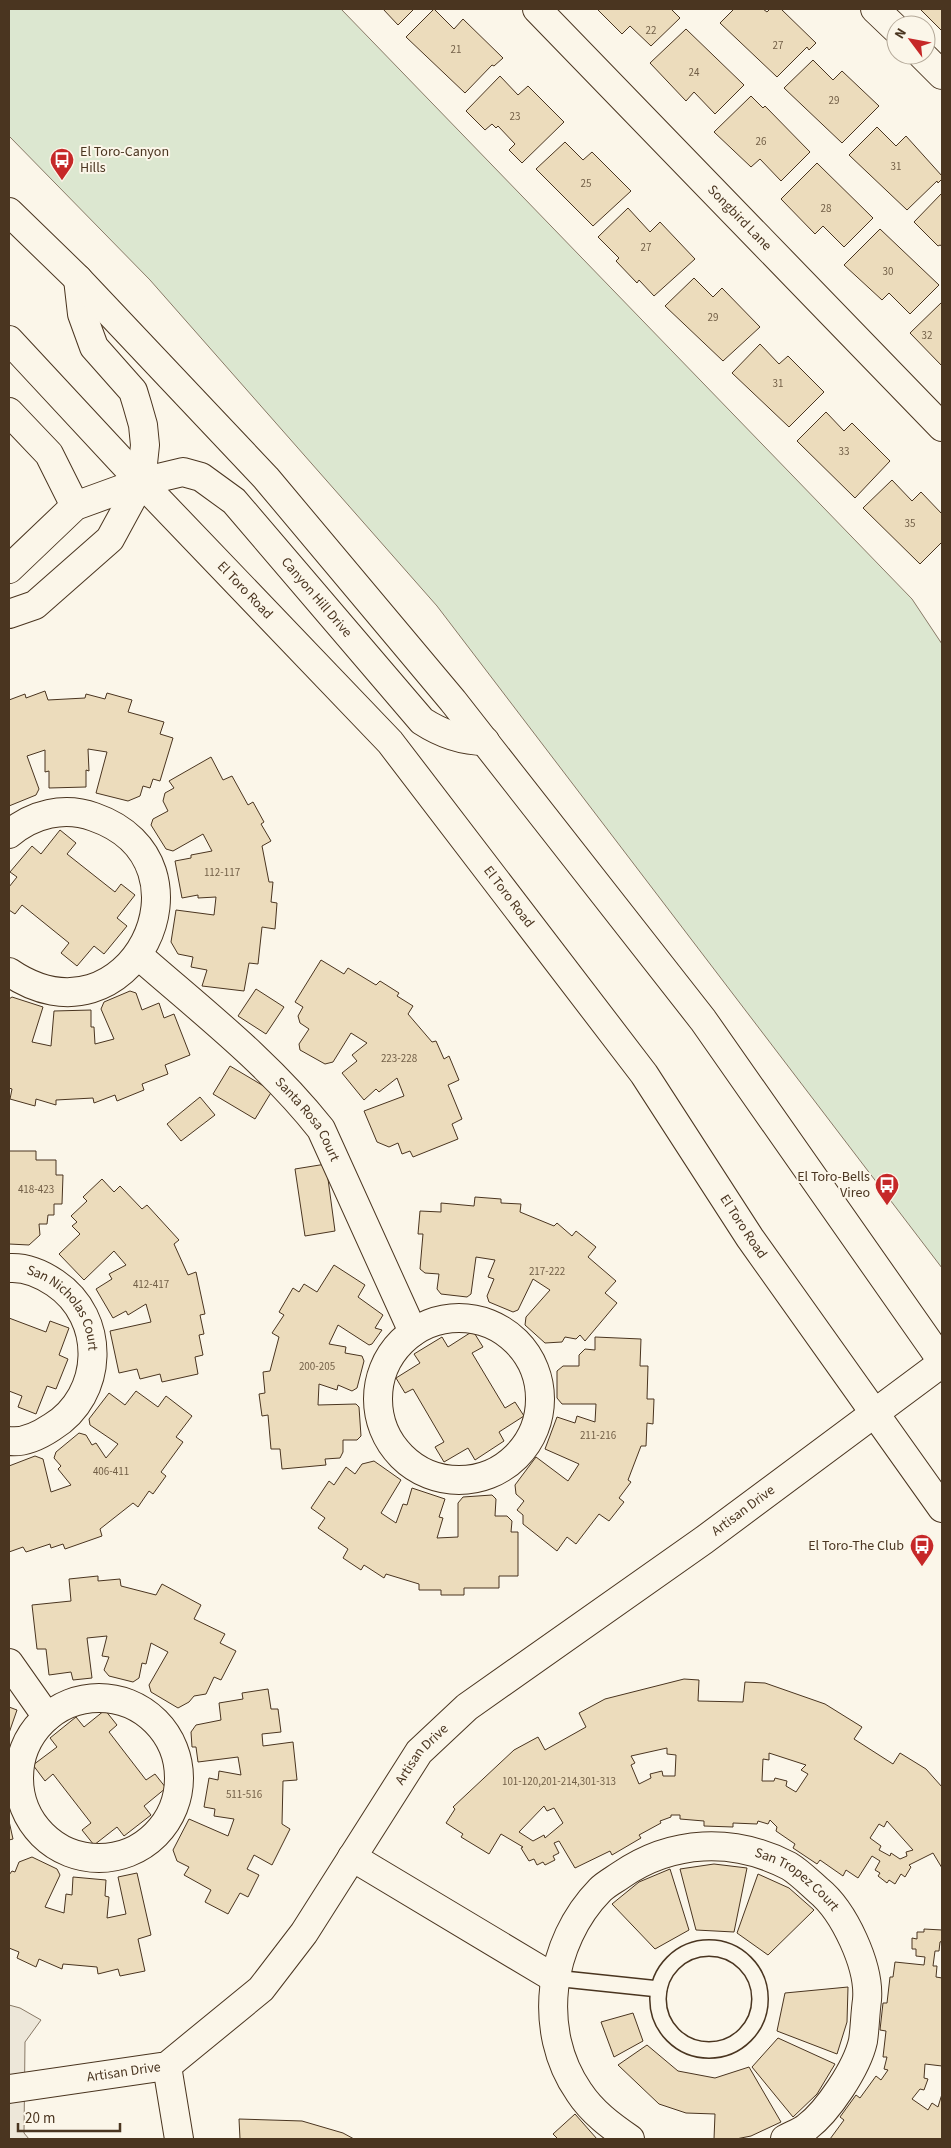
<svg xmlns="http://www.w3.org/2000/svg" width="951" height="2148" viewBox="0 0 951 2148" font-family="'Source Sans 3',sans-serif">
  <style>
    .green { fill: #dce7d0; stroke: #887966 }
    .parking { fill: #ede7d9; stroke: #887966 }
    .building { fill: #ecdcbc; stroke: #4a3520; fill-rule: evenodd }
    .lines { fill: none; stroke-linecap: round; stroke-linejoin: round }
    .lane-casing { stroke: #4a3520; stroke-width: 18 }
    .street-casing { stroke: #4a3520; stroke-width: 30 }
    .primary-casing { stroke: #4a3520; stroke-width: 30 }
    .lane { stroke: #fbf6e9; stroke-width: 15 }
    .street { stroke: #fbf6e9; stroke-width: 28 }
    .primary { stroke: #fbf6e9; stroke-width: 28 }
    .labels { text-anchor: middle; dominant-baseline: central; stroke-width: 4; stroke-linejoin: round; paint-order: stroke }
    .number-label { font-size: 11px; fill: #725f47 }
    .poi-label { font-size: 14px; fill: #4a3520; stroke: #fbf6e9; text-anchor: end }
    .street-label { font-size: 14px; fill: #4a3520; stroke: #fbf6e9 }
  </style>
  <rect width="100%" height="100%" fill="#fbf6e9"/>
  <path class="green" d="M 9,9 L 341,9 L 912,599 L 942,644 L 942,1268 L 437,606 L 150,280 L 9,136 Z"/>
  <path class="parking" d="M 9,2005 L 20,2008 L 41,2020 L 25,2042 L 24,2133 L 29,2139 L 9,2139 Z"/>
  <g class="building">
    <path d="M 383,9 L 414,9 L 398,25 Z"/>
    <path d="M 434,9 L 454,29 L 463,19 L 503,58 L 494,66 L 492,65 L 465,93 L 406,37 Z"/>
    <path d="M 597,9 L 671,9 L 680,18 L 651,46 L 630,26 L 622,34 Z"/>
    <path d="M 734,9 L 763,9 L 767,12 L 770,9 L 781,9 L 816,43 L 809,50 L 807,47 L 777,77 L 720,23 Z"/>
    <path d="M 920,9 L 942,9 L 942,31 Z"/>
    <path d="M 686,29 L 744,85 L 715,114 L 694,92 L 686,101 L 650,63 Z"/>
    <path d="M 813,60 L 833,80 L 842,71 L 879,106 L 842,143 L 784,88 Z"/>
    <path d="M 500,76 L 518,95 L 528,86 L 564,122 L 522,163 L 509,150 L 515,144 L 498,126 L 496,128 L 492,124 L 485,130 L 466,111 Z"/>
    <path d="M 751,96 L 763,108 L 765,106 L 810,152 L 781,181 L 760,159 L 751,167 L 714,132 Z"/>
    <path d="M 877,127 L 896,146 L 906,136 L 942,176 L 942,179 L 938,183 L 937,181 L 907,210 L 849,155 Z"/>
    <path d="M 565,142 L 583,160 L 592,152 L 631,191 L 593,226 L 536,169 Z"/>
    <path d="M 817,163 L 873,218 L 844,247 L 823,226 L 815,234 L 781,199 Z"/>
    <path d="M 942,193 L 942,246 L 940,245 L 938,246 L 914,222 Z"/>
    <path d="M 628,208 L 650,232 L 660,222 L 695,259 L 654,296 L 639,280 L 637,283 L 616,261 L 619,258 L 598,237 Z"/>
    <path d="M 880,229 L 939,285 L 910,314 L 889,293 L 882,300 L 844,265 Z"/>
    <path d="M 694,278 L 713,297 L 722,288 L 760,327 L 723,361 L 665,306 Z"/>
    <path d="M 942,302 L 942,366 L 910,333 Z"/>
    <path d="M 760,344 L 779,364 L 788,356 L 824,392 L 789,427 L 732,373 Z"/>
    <path d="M 826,412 L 844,431 L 852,423 L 890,461 L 855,498 L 797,441 Z"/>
    <path d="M 892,480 L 912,501 L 921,492 L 942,514 L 942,542 L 920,564 L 863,508 Z"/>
    <path d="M 45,691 L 48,700 L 85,698 L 86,694 L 105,699 L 107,693 L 132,700 L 128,712 L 164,722 L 160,734 L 173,738 L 160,781 L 153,779 L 150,788 L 143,786 L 140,796 L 128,801 L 96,793 L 107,752 L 88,749 L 89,771 L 86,770 L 86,787 L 49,788 L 49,771 L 45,772 L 45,750 L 27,756 L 39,789 L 36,795 L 9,806 L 9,700 L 25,694 L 26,698 Z"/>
    <path d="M 211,757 L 223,780 L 232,776 L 248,805 L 253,802 L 264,822 L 261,824 L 271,841 L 262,846 L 269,882 L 273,882 L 271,902 L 277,903 L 275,929 L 262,927 L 258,964 L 249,963 L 244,991 L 202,986 L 207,970 L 191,967 L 193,957 L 178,954 L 171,942 L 176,910 L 214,915 L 216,897 L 198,898 L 198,895 L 182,898 L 175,861 L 191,858 L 191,855 L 212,851 L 203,834 L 173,851 L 166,849 L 151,825 L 153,819 L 168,811 L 163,801 L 165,793 L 174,788 L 169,781 Z"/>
    <path d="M 60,830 L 76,843 L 67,854 L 115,892 L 121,884 L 135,895 L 117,918 L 127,926 L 104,954 L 94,946 L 77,966 L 61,953 L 69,943 L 22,905 L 15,914 L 9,910 L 9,887 L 17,877 L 10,872 L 32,846 L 41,854 Z"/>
    <path d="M 321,960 L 344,974 L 348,968 L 376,985 L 380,981 L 399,993 L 397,996 L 413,1006 L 408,1014 L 432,1042 L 436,1041 L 444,1059 L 449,1056 L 459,1080 L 448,1085 L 462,1119 L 452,1124 L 458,1139 L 413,1157 L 410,1151 L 402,1154 L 398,1143 L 389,1147 L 377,1142 L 364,1111 L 404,1096 L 397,1078 L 379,1092 L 376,1089 L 364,1100 L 342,1073 L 357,1061 L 352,1055 L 367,1043 L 351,1033 L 333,1062 L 325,1064 L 300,1050 L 299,1044 L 309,1029 L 300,1023 L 298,1016 L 303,1007 L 295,1002 Z"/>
    <path d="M 256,989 L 284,1007 L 266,1034 L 238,1016 Z"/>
    <path d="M 130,991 L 136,993 L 142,1010 L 159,1003 L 164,1018 L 174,1014 L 190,1055 L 165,1065 L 168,1074 L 142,1084 L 144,1090 L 117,1101 L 115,1095 L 94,1103 L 93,1098 L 56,1100 L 56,1105 L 36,1099 L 35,1106 L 10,1099 L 12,1089 L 9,1088 L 9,999 L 12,997 L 43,1007 L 32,1042 L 51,1046 L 54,1011 L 91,1010 L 91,1027 L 94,1027 L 95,1044 L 114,1039 L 101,1009 L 104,1002 Z"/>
    <path d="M 230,1066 L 272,1091 L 255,1119 L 213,1094 Z"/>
    <path d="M 200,1097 L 215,1115 L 181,1141 L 167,1124 Z"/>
    <path d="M 9,1151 L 36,1151 L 36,1160 L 56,1160 L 56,1175 L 63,1175 L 62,1204 L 54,1204 L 54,1215 L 48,1215 L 47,1224 L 39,1224 L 40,1235 L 29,1245 L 9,1244 Z"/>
    <path d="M 326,1164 L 335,1231 L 305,1236 L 295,1169 Z"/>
    <path d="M 102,1179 L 114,1192 L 120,1186 L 142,1209 L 147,1205 L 179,1240 L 174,1244 L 188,1275 L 196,1272 L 205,1314 L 200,1315 L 204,1334 L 199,1335 L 203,1355 L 195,1357 L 198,1374 L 162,1382 L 160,1374 L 140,1379 L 137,1369 L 119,1373 L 110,1331 L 151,1322 L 146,1304 L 128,1315 L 126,1311 L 113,1318 L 96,1289 L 112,1279 L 109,1274 L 126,1265 L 114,1251 L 84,1280 L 59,1254 L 80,1234 L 72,1226 L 77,1222 L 71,1216 L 87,1201 L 83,1197 Z"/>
    <path d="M 475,1197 L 501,1199 L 501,1203 L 521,1204 L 520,1212 L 554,1226 L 557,1223 L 572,1236 L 576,1231 L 596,1247 L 588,1257 L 616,1281 L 605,1293 L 617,1303 L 585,1341 L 580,1335 L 576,1339 L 565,1337 L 562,1342 L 545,1343 L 525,1325 L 526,1317 L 550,1290 L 533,1279 L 518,1310 L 513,1312 L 489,1302 L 487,1296 L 494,1279 L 488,1277 L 495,1260 L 476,1257 L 471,1294 L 467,1297 L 441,1294 L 437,1289 L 439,1274 L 425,1273 L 420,1269 L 423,1234 L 418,1234 L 420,1211 L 441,1212 L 441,1203 L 474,1206 Z"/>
    <path d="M 334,1265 L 365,1285 L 358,1297 L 383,1315 L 375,1328 L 382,1330 L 372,1344 L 369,1345 L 338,1325 L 329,1344 L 346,1347 L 345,1353 L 362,1356 L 364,1361 L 357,1388 L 352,1391 L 338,1385 L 337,1390 L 319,1384 L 318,1405 L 356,1404 L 359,1407 L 361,1436 L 357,1440 L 343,1440 L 343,1452 L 340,1458 L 325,1459 L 326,1465 L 282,1469 L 280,1449 L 271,1449 L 268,1415 L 262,1416 L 259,1394 L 265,1393 L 263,1372 L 270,1371 L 279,1337 L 272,1333 L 284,1315 L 279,1312 L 293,1288 L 299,1292 L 304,1284 L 317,1292 Z"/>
    <path d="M 9,1318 L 46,1332 L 50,1321 L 69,1328 L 59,1355 L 68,1359 L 56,1389 L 47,1386 L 36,1414 L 18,1407 L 22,1396 L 9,1391 Z"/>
    <path d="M 473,1331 L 483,1347 L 472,1353 L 505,1408 L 515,1402 L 524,1416 L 499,1432 L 504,1441 L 475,1460 L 468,1448 L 444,1462 L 435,1447 L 444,1442 L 413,1389 L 405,1393 L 396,1378 L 420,1363 L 414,1354 L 442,1337 L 448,1347 Z"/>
    <path d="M 595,1337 L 641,1339 L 640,1366 L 648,1366 L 647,1399 L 654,1399 L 653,1424 L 647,1423 L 646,1446 L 641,1446 L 628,1480 L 631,1482 L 619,1498 L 624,1502 L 609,1521 L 599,1514 L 576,1544 L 567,1537 L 557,1551 L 523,1524 L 523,1515 L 517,1510 L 524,1501 L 516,1494 L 515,1485 L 536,1457 L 568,1481 L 579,1464 L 545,1449 L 557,1417 L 575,1423 L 577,1416 L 595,1422 L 596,1404 L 562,1404 L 557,1398 L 557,1371 L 563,1366 L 579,1366 L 579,1355 L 585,1349 L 595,1350 Z"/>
    <path d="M 136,1391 L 158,1407 L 166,1396 L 192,1416 L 176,1437 L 183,1442 L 161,1472 L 166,1476 L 153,1494 L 149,1491 L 138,1507 L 133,1503 L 100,1529 L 102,1536 L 65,1549 L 63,1544 L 51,1548 L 50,1544 L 26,1552 L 23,1547 L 9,1552 L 9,1466 L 35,1456 L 43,1459 L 51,1492 L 71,1485 L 58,1469 L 61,1466 L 54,1458 L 56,1452 L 79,1433 L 86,1435 L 92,1445 L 96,1443 L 106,1458 L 118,1444 L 90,1425 L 89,1419 L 109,1393 L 125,1405 Z"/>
    <path d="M 374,1461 L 401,1480 L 381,1513 L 396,1523 L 403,1504 L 407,1505 L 412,1488 L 445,1499 L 439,1517 L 443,1518 L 437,1538 L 458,1537 L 458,1503 L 463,1497 L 492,1495 L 496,1499 L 495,1516 L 507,1516 L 512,1521 L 511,1532 L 518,1532 L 518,1576 L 499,1576 L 499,1588 L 464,1588 L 464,1595 L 441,1595 L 441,1590 L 419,1590 L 419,1584 L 386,1574 L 384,1578 L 364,1565 L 361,1570 L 343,1558 L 348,1549 L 318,1528 L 325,1518 L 311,1508 L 329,1481 L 334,1485 L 346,1467 L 355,1474 L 362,1464 Z"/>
    <path d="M 98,1576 L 98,1581 L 120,1579 L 121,1586 L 156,1595 L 162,1584 L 201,1605 L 194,1619 L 225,1634 L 220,1643 L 236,1651 L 221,1680 L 214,1677 L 206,1694 L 194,1696 L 189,1702 L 178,1708 L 151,1692 L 149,1685 L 168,1652 L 151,1643 L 146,1664 L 142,1663 L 139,1678 L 133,1682 L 109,1676 L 104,1670 L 109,1657 L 102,1656 L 107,1636 L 87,1638 L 92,1678 L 73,1680 L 71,1672 L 49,1675 L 46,1649 L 37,1649 L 32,1605 L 71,1601 L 69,1579 Z"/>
    <path d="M 684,1679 L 699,1680 L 698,1701 L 743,1702 L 745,1682 L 765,1683 L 825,1704 L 862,1727 L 854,1739 L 893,1764 L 900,1753 L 926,1769 L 942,1787 L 942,1868 L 933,1853 L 909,1865 L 911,1867 L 905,1877 L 901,1874 L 895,1884 L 889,1880 L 887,1883 L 878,1876 L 880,1873 L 875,1870 L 880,1861 L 872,1856 L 858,1878 L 846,1870 L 843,1876 L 820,1860 L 817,1864 L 793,1848 L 795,1844 L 776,1831 L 777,1827 L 770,1820 L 768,1824 L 758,1821 L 757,1824 L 733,1823 L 733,1827 L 704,1826 L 704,1821 L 680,1819 L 680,1815 L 671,1815 L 671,1817 L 660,1821 L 661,1823 L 639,1835 L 641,1838 L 612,1855 L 610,1851 L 575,1868 L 559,1841 L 554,1843 L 559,1853 L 553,1856 L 555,1860 L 545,1865 L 543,1862 L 537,1865 L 534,1859 L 529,1861 L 521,1848 L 523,1847 L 501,1834 L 489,1854 L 461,1837 L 463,1834 L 446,1823 L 455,1809 L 453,1807 L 514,1750 L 538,1737 L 545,1750 L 586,1727 L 579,1713 L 605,1699 ZM 667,1748 L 667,1754 L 676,1755 L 675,1776 L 663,1776 L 662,1771 L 650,1774 L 651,1778 L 639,1784 L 631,1765 L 635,1763 L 631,1756 ZM 769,1753 L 806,1765 L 801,1770 L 808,1774 L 796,1792 L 786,1786 L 787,1781 L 775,1778 L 774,1781 L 762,1781 L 763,1759 L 769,1760 ZM 544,1806 L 547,1811 L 554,1808 L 563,1823 L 545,1838 L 544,1835 L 533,1841 L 519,1832 ZM 887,1821 L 913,1850 L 906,1852 L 907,1856 L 900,1859 L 891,1853 L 890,1856 L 879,1850 L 881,1846 L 870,1838 L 879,1824 L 884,1827 Z"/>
    <path d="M 268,1689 L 271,1709 L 278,1709 L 281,1732 L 262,1734 L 263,1746 L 293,1742 L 297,1780 L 283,1781 L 282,1824 L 290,1829 L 272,1865 L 254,1855 L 247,1869 L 259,1875 L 248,1897 L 240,1893 L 228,1914 L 205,1902 L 211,1890 L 184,1875 L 189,1867 L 177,1861 L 173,1850 L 189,1819 L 228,1836 L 234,1819 L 214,1816 L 215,1809 L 204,1807 L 209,1778 L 218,1780 L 219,1771 L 241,1775 L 238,1757 L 198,1762 L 196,1747 L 192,1747 L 191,1732 L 196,1725 L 221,1720 L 219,1703 L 243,1699 L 242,1693 Z"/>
    <path d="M 9,1707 L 17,1710 L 9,1733 Z"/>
    <path d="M 105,1710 L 117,1725 L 109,1732 L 146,1780 L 155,1774 L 166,1788 L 144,1806 L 151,1815 L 124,1836 L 117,1827 L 94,1845 L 82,1830 L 91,1823 L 53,1774 L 45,1781 L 33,1765 L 57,1747 L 50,1738 L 76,1717 L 84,1727 Z"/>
    <path d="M 9,1821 L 13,1839 L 9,1840 Z"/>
    <path d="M 32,1857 L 57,1869 L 60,1875 L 45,1907 L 64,1913 L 66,1894 L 72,1895 L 73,1877 L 106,1880 L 105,1896 L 109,1897 L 107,1918 L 126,1914 L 118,1877 L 137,1873 L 151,1935 L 138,1939 L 145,1971 L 120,1976 L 118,1969 L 98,1974 L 97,1967 L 63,1964 L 62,1969 L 39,1959 L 36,1967 L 17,1958 L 19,1952 L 9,1948 L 9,1875 L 12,1871 L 15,1872 L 19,1862 Z"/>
    <path d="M 714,1864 L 747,1868 L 734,1932 L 696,1930 L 680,1869 Z"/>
    <path d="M 670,1869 L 689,1930 L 655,1949 L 612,1904 L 639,1882 Z"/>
    <path d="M 758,1874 L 789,1888 L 814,1910 L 768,1955 L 737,1933 Z"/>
    <path d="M 924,1929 L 942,1930 L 942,1941 L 940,1942 L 939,1951 L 935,1951 L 933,1966 L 937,1966 L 936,1977 L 942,1978 L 942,2066 L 925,2064 L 924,2078 L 928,2079 L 924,2090 L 920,2089 L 912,2099 L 928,2110 L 932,2103 L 938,2107 L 942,2094 L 942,2139 L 830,2139 L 844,2120 L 840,2117 L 856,2095 L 860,2098 L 876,2076 L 881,2080 L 888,2070 L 884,2069 L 887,2057 L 883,2057 L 886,2031 L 880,2030 L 883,2003 L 887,2003 L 890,1977 L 893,1977 L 895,1962 L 924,1965 L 925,1957 L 916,1956 L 916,1949 L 912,1949 L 912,1938 L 917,1939 L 917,1932 L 924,1932 Z"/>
    <path d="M 848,1987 L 847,2022 L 837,2054 L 777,2031 L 785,1993 Z"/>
    <path d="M 633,2013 L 643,2041 L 614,2057 L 601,2022 Z"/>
    <path d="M 778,2038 L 835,2064 L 817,2094 L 793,2117 L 752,2067 Z"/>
    <path d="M 647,2045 L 678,2071 L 715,2078 L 749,2067 L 781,2122 L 751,2136 L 736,2139 L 714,2139 L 715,2114 L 686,2113 L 659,2104 L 618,2065 Z"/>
    <path d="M 575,2114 L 597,2139 L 598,2139 L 558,2139 L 553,2134 Z"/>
    <path d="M 239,2119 L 302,2121 L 343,2133 L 354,2139 L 240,2139 Z"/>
  </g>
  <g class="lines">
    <defs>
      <g id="lane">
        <circle cx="709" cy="1999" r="51"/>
        <path d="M 554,1978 L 659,1989"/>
      </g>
      <g id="street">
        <path id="s1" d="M 537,9 L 942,427"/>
        <path d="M 875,9 L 896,29"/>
        <path d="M 922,55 L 942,75"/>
        <path id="s2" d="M 9,569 L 75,506 L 141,482 L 183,472 L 201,477 L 234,501 L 422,721 C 442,734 461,741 485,741"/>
        <path d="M 9,614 L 35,605 L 110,539 L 141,482 L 145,445 L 143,425 L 137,404 L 133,391 L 94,347 L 82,314 L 78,279"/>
        <path d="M 9,834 C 33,814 64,806 94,817 C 223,862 129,1054 9,972"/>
        <path id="s3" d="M 139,956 C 202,1011 269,1063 321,1129 L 413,1332"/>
        <path id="s4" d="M 9,1268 C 25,1267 42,1274 55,1283 C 107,1318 104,1395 52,1427 C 40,1435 23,1443 9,1441"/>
        <circle cx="459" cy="1399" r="81"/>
        <path d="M 9,1663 L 47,1717"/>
        <circle cx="99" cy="1778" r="80"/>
        <path d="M 352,1857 L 554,1978"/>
        <path d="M 167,2066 L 179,2139"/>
        <path id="s5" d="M 9,2089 L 167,2066 L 261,1989 L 304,1933 L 419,1752 L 467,1707 L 704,1540 L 942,1363"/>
        <path id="s6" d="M 630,2139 C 611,2126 592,2112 579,2092 C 536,2030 549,1942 600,1890 C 606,1884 614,1880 621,1875 C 672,1840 733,1837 789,1866 C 799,1872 809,1882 818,1890 C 844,1911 870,1966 867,2000 C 865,2014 865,2028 863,2041 C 857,2068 828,2111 807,2127 C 801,2132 792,2135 785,2139"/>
      </g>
      <g id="primary">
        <path d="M 9,212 L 78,279 L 266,478 L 453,701 L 703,1020 L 942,1361"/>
        <path id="s7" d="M 9,340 L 141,482 L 390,742 L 644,1074 L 750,1238 L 942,1508"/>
        <path d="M 9,412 L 49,454 L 75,506"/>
      </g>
    </defs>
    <use href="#lane" class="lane-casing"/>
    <use href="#street" class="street-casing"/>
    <use href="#primary" class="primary-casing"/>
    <use href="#lane" class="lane"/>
    <use href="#street" class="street"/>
    <use href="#primary" class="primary"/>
  </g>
  <defs>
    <symbol id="bus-pin" viewBox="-11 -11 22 30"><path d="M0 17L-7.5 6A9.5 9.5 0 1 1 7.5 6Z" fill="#c62828" stroke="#fbf6e9"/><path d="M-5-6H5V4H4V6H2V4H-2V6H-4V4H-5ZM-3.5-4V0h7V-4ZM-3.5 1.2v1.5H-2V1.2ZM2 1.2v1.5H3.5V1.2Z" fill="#fff"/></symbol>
  </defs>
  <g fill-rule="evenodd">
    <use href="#bus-pin" x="48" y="146" width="28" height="38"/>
    <use href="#bus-pin" x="873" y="1171" width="28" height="38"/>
    <use href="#bus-pin" x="908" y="1532" width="28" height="38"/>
  </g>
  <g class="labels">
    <g class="number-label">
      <text x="651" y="30">22</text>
      <text x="778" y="45">27</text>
      <text x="456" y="49">21</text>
      <text x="694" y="72">24</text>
      <text x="834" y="100">29</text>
      <text x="515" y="116">23</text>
      <text x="761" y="141">26</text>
      <text x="896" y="166">31</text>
      <text x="586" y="183">25</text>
      <text x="826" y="208">28</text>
      <text x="646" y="247">27</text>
      <text x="888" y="271">30</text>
      <text x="713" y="317">29</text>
      <text x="927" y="335">32</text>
      <text x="778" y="383">31</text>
      <text x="844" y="451">33</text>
      <text x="910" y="523">35</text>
      <text x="222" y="872">112-117</text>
      <text x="399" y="1058">223-228</text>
      <text x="36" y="1189">418-423</text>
      <text x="547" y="1271">217-222</text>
      <text x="151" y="1284">412-417</text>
      <text x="317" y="1366">200-205</text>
      <text x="598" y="1435">211-216</text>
      <text x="111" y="1471">406-411</text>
      <text x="559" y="1781">101-120,201-214,301-313</text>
      <text x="244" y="1794">511-516</text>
    </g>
    <g class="poi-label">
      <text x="80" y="152" text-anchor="start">El Toro-Canyon<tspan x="80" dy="16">Hills</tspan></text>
      <text x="870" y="1177">El Toro-Bells<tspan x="870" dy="16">Vireo</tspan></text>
      <text x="904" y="1546">El Toro-The Club</text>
    </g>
    <g class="street-label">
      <text stroke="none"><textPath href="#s1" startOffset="291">Songbird Lane</textPath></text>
      <text stroke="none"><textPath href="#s7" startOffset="344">El Toro Road</textPath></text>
      <text stroke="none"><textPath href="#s2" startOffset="391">Canyon Hill Drive</textPath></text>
      <text stroke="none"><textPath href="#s7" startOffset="749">El Toro Road</textPath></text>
      <text stroke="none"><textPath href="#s3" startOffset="236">Santa Rosa Court</textPath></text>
      <text stroke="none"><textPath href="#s7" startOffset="1154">El Toro Road</textPath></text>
      <text stroke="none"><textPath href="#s4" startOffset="74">San Nicholas Court</textPath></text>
      <text stroke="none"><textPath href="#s5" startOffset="971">Artisan Drive</textPath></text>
      <text stroke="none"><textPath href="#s5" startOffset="566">Artisan Drive</textPath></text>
      <text stroke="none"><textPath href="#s6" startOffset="506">San Tropez Court</textPath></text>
      <text stroke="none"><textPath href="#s5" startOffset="116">Artisan Drive</textPath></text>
    </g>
  </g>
  <rect width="951" height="2148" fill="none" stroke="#4a3520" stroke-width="20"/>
  <g transform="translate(911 40) rotate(302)"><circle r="24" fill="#fbf6e9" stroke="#b4a999"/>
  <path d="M0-4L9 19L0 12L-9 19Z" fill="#c62828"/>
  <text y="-8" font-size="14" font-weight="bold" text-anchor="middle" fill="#4a3520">N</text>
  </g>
  <path d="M18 2123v8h102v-8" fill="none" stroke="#4a3520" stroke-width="2.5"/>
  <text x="25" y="2123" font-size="15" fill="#4a3520" stroke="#fbf6e9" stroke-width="4" paint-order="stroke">20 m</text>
</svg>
